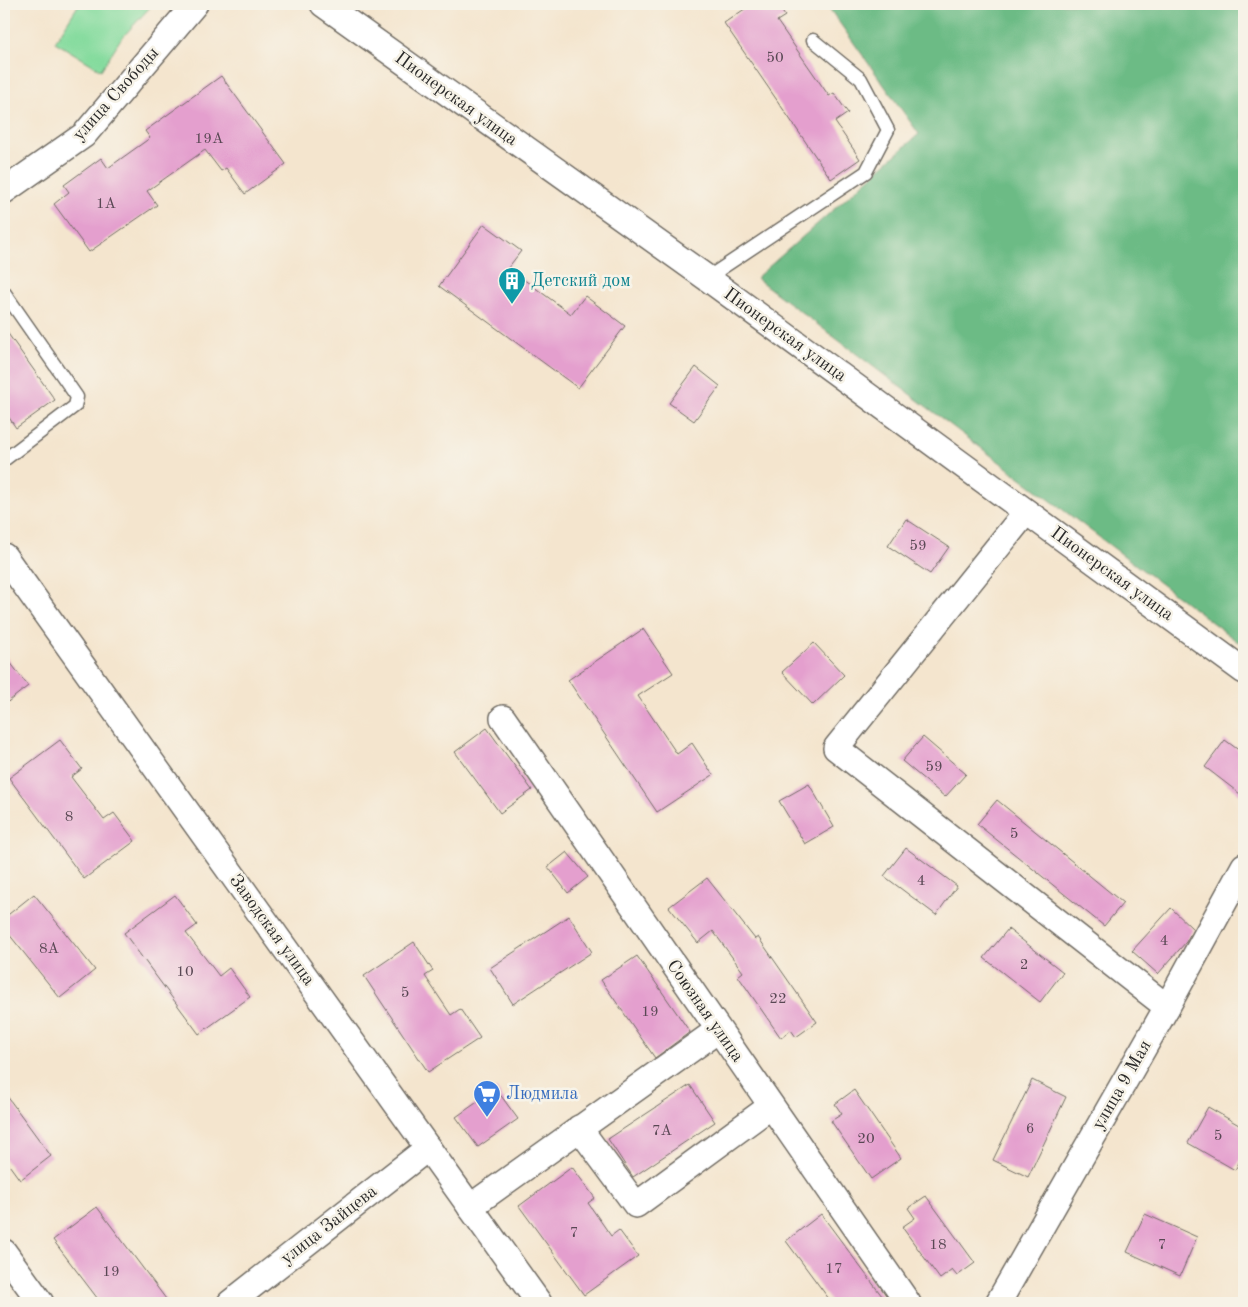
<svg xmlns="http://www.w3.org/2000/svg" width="1248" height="1307" viewBox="0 0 1248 1307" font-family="'Old Standard TT',serif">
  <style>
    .green { fill: #85db9e; stroke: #588364 }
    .forest { fill: #6cbb85; stroke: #4c7358 }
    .building { fill: #e49fce }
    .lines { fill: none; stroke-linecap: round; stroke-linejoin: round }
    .service-casing { stroke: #716c64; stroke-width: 15 }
    .minor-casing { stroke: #716c64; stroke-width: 28 }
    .service { stroke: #fff; stroke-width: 12 }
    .minor { stroke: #fff; stroke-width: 25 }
    .labels { text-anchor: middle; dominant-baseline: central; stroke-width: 5; stroke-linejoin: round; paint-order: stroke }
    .number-label { font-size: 15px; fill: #594854 }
    .street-label { font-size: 18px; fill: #2b2b2b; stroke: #f7f3e8 }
    .culture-label { font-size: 18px; fill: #0d838f; stroke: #f7f3e8; text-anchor: start }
    .shop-label { font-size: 18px; fill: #366cbe; stroke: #f7f3e8; text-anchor: start }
  </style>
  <rect width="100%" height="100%" fill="#f7f3e8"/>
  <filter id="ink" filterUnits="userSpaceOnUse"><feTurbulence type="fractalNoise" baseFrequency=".02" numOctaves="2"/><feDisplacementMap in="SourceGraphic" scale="10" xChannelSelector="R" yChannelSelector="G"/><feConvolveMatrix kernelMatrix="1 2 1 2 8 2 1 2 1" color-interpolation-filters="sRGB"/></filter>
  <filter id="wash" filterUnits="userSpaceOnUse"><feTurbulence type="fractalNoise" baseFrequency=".0096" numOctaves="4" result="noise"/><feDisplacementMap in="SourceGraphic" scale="20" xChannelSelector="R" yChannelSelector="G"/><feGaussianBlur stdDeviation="1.12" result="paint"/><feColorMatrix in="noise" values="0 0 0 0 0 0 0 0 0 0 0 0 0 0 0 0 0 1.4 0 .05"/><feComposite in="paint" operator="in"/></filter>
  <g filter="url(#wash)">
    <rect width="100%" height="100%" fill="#f4e5ce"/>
    <path class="green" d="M 79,4 L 153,4 L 120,40 L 101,70 L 55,42 Z"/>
    <path class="forest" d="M 826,4 L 1244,4 L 1244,640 L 1238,642 L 756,278 L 919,134 Z"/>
    <g id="blocks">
      <g class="building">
        <path d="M 752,4 L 777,4 L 785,16 L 777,21 L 829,96 L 834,93 L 848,113 L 835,122 L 860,159 L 831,179 L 724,23 Z"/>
        <path d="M 221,76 L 286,164 L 245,194 L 226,168 L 221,171 L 205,150 L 147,191 L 157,205 L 89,252 L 54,204 L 69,192 L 64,185 L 101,158 L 108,168 L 150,138 L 145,131 Z"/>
        <path d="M 484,224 L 521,251 L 508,268 L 571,314 L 585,296 L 625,326 L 578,388 L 439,286 Z"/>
        <path d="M 4,328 L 55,400 L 16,428 L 4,410 Z"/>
        <path d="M 696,367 L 720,386 L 694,421 L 669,403 Z"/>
        <path d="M 906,519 L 949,547 L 930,574 L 888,546 Z"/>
        <path d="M 643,629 L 673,673 L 638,696 L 677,754 L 692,743 L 713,775 L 657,812 L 568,680 Z"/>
        <path d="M 814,643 L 844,675 L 813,705 L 782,672 Z"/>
        <path d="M 4,654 L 28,686 L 4,705 Z"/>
        <path d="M 487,728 L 532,790 L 500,813 L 455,752 Z"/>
        <path d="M 923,737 L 966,774 L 945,797 L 902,761 Z"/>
        <path d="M 60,740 L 82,769 L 71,777 L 104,820 L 114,813 L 135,841 L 84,879 L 9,778 Z"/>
        <path d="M 1225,740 L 1244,754 L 1244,797 L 1205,767 Z"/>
        <path d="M 809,784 L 834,827 L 805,844 L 779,801 Z"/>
        <path d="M 997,800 L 1123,903 L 1104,926 L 977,824 Z"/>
        <path d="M 906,848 L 957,886 L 936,915 L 884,876 Z"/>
        <path d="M 567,852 L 588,877 L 568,893 L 548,867 Z"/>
        <path d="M 707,878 L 755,939 L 758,937 L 817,1022 L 796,1037 L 791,1030 L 781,1038 L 738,976 L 743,972 L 713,931 L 698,943 L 669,907 Z"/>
        <path d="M 34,894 L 95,970 L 60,998 L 4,928 L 4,918 Z"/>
        <path d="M 175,895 L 197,925 L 186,933 L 219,976 L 229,968 L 250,997 L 199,1034 L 124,933 Z"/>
        <path d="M 1171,908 L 1193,929 L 1186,942 L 1158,974 L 1132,951 Z"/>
        <path d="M 569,916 L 592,952 L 513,1004 L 490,968 Z"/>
        <path d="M 1008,929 L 1063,972 L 1040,1002 L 984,958 Z"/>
        <path d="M 414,942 L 433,971 L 425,976 L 451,1015 L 460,1009 L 480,1038 L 428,1072 L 364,976 Z"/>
        <path d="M 637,956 L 690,1032 L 655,1058 L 601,980 Z"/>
        <path d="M 1032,1080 L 1066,1097 L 1028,1177 L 993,1160 Z"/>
        <path d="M 690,1085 L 715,1122 L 633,1177 L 608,1139 Z"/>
        <path d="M 496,1089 L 518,1119 L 478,1147 L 456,1117 Z"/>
        <path d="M 854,1090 L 901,1158 L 871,1179 L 831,1121 L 842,1114 L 835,1104 Z"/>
        <path d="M 4,1092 L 51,1156 L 20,1180 L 4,1158 Z"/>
        <path d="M 1208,1107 L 1244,1128 L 1244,1153 L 1235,1170 L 1188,1143 Z"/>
        <path d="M 572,1167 L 595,1198 L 588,1203 L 611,1236 L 619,1230 L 638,1256 L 584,1295 L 519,1206 Z"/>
        <path d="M 926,1196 L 975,1263 L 957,1276 L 952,1270 L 940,1279 L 902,1227 L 915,1218 L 908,1208 Z"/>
        <path d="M 97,1207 L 169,1303 L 101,1303 L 53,1240 Z"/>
        <path d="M 821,1214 L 882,1296 L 872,1303 L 832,1303 L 786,1241 Z"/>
        <path d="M 1145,1214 L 1197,1237 L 1180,1276 L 1127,1252 Z"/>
      </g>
    </g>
  </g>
  <g filter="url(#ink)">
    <use href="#blocks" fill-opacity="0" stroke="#716c64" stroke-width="1"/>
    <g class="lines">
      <defs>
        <g id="service">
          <path d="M 707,278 L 866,172 L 888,130 L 861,79 L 813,40"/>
          <path d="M 4,292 L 77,397 L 75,406 L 4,460"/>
        </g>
        <g id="minor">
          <path d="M 323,4 L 707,278 L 1244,671"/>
          <path d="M 4,191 L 84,135 L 195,4"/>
          <path d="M 1026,512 L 836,748 L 1167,1007"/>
          <path d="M 4,556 L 539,1303"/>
          <path d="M 503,718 L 908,1303"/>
          <path d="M 579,1128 L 636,1205 L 771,1106"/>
          <path d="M 470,1207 L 718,1030"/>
          <path d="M 4,1252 L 41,1303"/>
          <path d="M 230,1303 L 428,1148"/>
          <path d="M 998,1303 L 1167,1007 L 1244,866"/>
        </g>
      </defs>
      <use href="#service" class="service-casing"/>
      <use href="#minor" class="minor-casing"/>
      <use href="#service" class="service"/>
      <use href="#minor" class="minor"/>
    </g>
  </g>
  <defs>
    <symbol id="building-pin" viewBox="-11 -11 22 30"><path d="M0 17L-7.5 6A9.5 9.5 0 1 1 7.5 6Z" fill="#0f9aa8" stroke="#f7f3e8"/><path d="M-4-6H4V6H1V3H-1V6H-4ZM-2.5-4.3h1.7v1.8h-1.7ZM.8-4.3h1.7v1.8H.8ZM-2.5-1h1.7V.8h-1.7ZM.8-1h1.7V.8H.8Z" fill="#fff"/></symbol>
    <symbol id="supermarket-pin" viewBox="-11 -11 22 30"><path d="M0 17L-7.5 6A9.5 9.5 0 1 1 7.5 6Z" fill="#3f7fe0" stroke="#f7f3e8"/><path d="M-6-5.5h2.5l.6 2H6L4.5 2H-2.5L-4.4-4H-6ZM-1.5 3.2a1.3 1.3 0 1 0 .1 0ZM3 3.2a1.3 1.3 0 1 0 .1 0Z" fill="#fff"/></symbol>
  </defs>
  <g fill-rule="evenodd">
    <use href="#building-pin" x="496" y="265" width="32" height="43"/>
    <use href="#supermarket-pin" x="471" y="1078" width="32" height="43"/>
  </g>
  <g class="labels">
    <g class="number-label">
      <text x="775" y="58">50</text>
      <text x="209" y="139">19А</text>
      <text x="106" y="204">1А</text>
      <text x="918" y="546">59</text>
      <text x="934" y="767">59</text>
      <text x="69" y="817">8</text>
      <text x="1014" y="834">5</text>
      <text x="921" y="881">4</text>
      <text x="1164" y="941">4</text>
      <text x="49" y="949">8А</text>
      <text x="1024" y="965">2</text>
      <text x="185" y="972">10</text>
      <text x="405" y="993">5</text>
      <text x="778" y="999">22</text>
      <text x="650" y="1012">19</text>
      <text x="1030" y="1129">6</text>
      <text x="662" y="1131">7А</text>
      <text x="1218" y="1136">5</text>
      <text x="866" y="1139">20</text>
      <text x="574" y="1233">7</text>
      <text x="938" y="1245">18</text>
      <text x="1162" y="1245">7</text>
      <text x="834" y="1269">17</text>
      <text x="111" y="1272">19</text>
    </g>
    <g class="street-label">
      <text transform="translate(116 94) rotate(-48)">улица Свободы</text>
      <text transform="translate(456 99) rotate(36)">Пионерская улица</text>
      <text transform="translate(785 335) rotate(36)">Пионерская улица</text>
      <text transform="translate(1112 574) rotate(36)">Пионерская улица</text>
      <text transform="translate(272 930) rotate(54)">Заводская улица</text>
      <text transform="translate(705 1011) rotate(55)">Союзная улица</text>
      <text transform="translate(1122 1085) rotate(-60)">улица 9 Мая</text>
      <text transform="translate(329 1225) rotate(-38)">улица Зайцева</text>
    </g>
    <g class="culture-label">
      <text x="531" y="281">Детский дом</text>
    </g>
    <g class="shop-label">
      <text x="506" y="1094">Людмила</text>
    </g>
  </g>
  <rect width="1248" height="1307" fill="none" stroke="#f7f3e8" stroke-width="20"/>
</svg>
